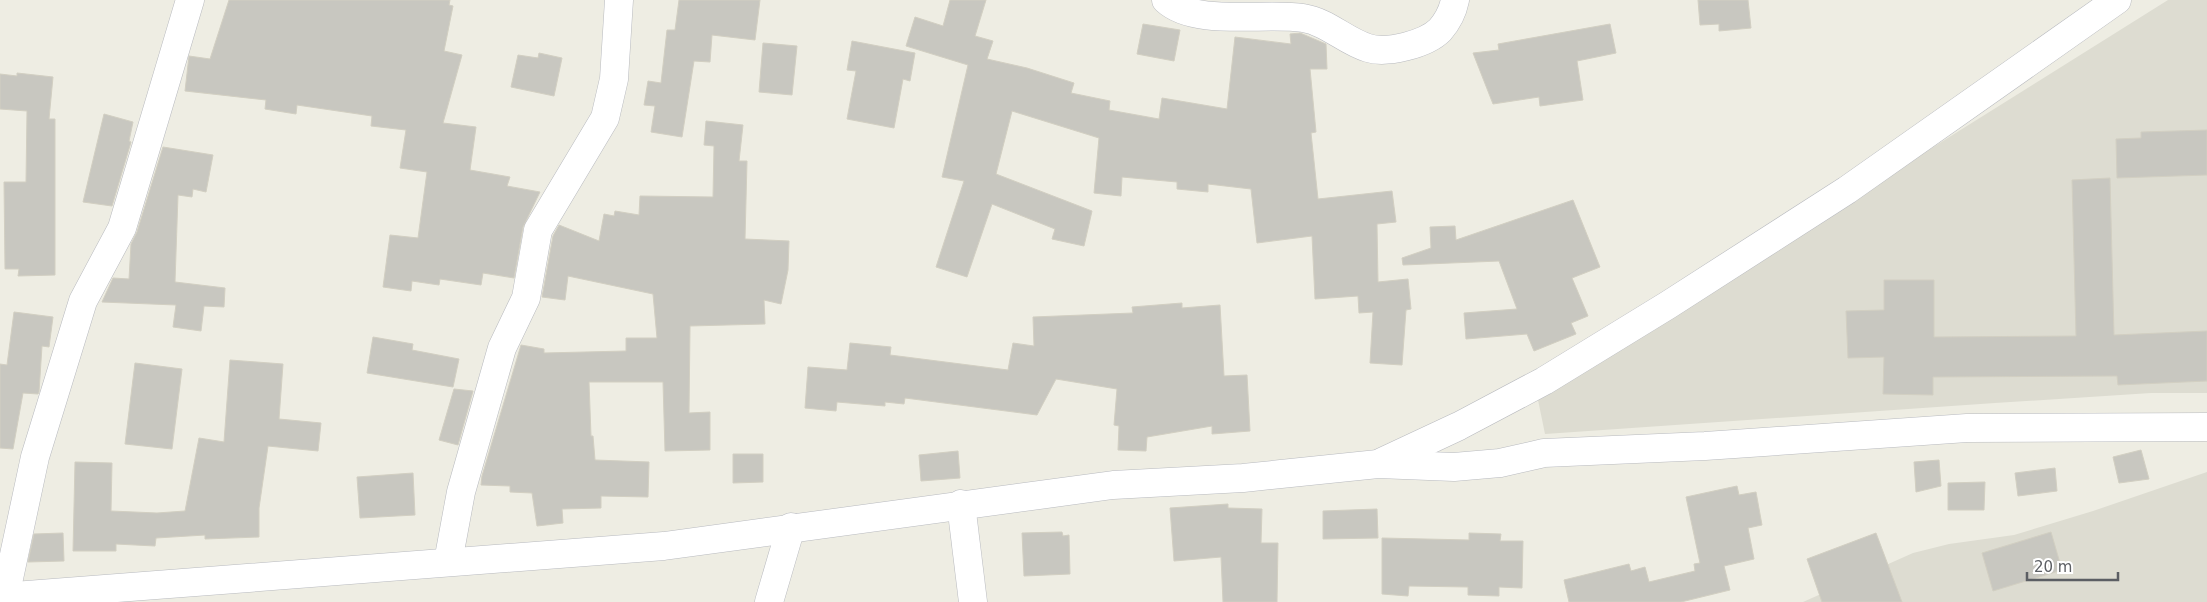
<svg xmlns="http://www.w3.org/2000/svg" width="2207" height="602" viewBox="0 0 2207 602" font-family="'DejaVu Sans',sans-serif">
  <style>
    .education { fill: #dddcd1 }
    .building { fill: #c8c7c0; stroke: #d2cfc2 }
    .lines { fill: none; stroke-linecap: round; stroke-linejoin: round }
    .minor-casing { stroke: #b8babf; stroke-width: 29 }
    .minor { stroke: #fff; stroke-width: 28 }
  </style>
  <rect width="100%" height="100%" fill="#eeede3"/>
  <g class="education">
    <path d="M 2168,0 L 2207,0 L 2207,393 L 2151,393 L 1995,403 L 1545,434 L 1537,395 Z"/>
    <path d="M 2207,472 L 2207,602 L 1803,602 L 1913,553 L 1949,544 L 2014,535 L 2093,511 Z"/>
  </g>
  <g class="building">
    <path d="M 229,0 L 450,0 L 449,5 L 453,6 L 444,51 L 462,55 L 443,123 L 476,127 L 470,170 L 510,177 L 507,186 L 540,192 L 523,227 L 514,278 L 483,273 L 481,285 L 440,279 L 439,285 L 412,281 L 411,291 L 383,287 L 390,235 L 418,238 L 427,172 L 400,168 L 406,130 L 371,126 L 372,116 L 297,105 L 296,114 L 265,109 L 266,100 L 185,91 L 189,56 L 210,59 Z"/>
    <path d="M 679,0 L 760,0 L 755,40 L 712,35 L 710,62 L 694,61 L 682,137 L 651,132 L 655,106 L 644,105 L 648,81 L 661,83 L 667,30 L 675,30 Z"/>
    <path d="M 950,0 L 986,0 L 975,36 L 993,41 L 987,59 L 1027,68 L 1074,83 L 1071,93 L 1110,101 L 1109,110 L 1159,119 L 1162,98 L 1227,109 L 1235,37 L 1291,44 L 1290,34 L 1300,33 L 1326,44 L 1327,69 L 1310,69 L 1316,132 L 1311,133 L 1318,199 L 1392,191 L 1396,222 L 1377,224 L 1378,282 L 1408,279 L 1411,309 L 1406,310 L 1402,365 L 1370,363 L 1373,312 L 1359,313 L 1358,296 L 1315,299 L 1312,236 L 1257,243 L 1251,189 L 1208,184 L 1208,192 L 1177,189 L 1177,182 L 1122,177 L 1121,196 L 1094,193 L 1099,138 L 1012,111 L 996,174 L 1092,211 L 1084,246 L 1052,239 L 1055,229 L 992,204 L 967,277 L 936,267 L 964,181 L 942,177 L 968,65 L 906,46 L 915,17 L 943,26 Z"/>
    <path d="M 1698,0 L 1748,0 L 1751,28 L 1719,31 L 1719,24 L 1700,25 Z"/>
    <path d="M 1143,24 L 1180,30 L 1174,61 L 1137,54 Z"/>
    <path d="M 1610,24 L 1616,53 L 1577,61 L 1583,100 L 1540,106 L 1539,97 L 1493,104 L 1473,53 L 1499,50 L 1498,44 Z"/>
    <path d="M 852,41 L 915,53 L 910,81 L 903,79 L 894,128 L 847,119 L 856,71 L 847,70 Z"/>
    <path d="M 763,43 L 797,46 L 792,95 L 759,92 Z"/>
    <path d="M 539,53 L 562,58 L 554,96 L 511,87 L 518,55 L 538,58 Z"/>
    <path d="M 17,73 L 53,77 L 49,119 L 55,119 L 55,275 L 18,276 L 19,269 L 5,269 L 4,182 L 26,182 L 27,111 L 0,109 L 0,74 L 17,76 Z"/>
    <path d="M 104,114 L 133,122 L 129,141 L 131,142 L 112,206 L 83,202 Z"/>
    <path d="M 706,121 L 743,125 L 739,161 L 747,161 L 745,239 L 789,241 L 788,270 L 781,304 L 764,300 L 765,324 L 690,326 L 689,413 L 710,412 L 710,450 L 665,451 L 663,382 L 589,382 L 591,436 L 593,436 L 595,460 L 649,462 L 648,497 L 601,496 L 601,508 L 562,509 L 563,523 L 537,526 L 532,493 L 510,492 L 510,486 L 481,485 L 482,476 L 521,345 L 544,349 L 544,353 L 626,351 L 626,338 L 657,338 L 653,294 L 568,276 L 565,300 L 542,297 L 553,236 L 559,225 L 599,241 L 604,214 L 614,216 L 615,211 L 639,215 L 640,196 L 713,197 L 714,146 L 704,145 Z"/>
    <path d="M 2207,130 L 2207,175 L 2117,178 L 2116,139 L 2141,138 L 2141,132 Z"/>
    <path d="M 163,147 L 213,155 L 206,192 L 193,189 L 192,197 L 178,195 L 175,282 L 225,288 L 224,307 L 204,306 L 201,331 L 173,327 L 176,305 L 102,302 L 113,278 L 129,279 L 131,244 L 137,232 Z"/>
    <path d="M 2110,178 L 2114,335 L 2207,331 L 2207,381 L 2118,385 L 2117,376 L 1933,377 L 1933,395 L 1883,394 L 1884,357 L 1848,358 L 1846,311 L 1884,310 L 1884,280 L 1934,280 L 1934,337 L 2076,336 L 2072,180 Z"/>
    <path d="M 1573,200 L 1600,267 L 1572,278 L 1588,316 L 1571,323 L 1576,334 L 1534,351 L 1527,334 L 1466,339 L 1464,313 L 1517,309 L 1499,261 L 1403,265 L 1402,258 L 1431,248 L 1430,227 L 1455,226 L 1456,240 Z"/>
    <path d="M 1182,303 L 1182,308 L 1220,305 L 1224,376 L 1247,375 L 1250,431 L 1212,434 L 1212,426 L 1147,437 L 1146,451 L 1118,450 L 1119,426 L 1114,425 L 1117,389 L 1056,379 L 1037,415 L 905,398 L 904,404 L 885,402 L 885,406 L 837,402 L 836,411 L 805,408 L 808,367 L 847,370 L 850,343 L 891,347 L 890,355 L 1008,370 L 1013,343 L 1034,346 L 1033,317 L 1133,313 L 1132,307 Z"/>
    <path d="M 14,312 L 53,317 L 49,347 L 42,346 L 39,392 L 38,394 L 23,393 L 13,449 L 0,448 L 0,364 L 7,365 Z"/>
    <path d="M 373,337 L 413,344 L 412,350 L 459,359 L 453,387 L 367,373 Z"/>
    <path d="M 230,360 L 283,364 L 279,419 L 321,423 L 318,451 L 268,446 L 259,508 L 259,537 L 205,539 L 205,535 L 156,538 L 155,546 L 116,544 L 116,551 L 73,551 L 75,462 L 112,463 L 111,511 L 157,513 L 185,511 L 199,438 L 224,442 Z"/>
    <path d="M 135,363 L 182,369 L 172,449 L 125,444 Z"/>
    <path d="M 454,389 L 473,391 L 458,445 L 439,440 Z"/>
    <path d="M 2141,450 L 2149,479 L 2119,483 L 2113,457 Z"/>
    <path d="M 958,451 L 960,478 L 921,481 L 919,455 Z"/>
    <path d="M 733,454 L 763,454 L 763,482 L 733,483 Z"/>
    <path d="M 1939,460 L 1941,486 L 1916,492 L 1914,462 Z"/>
    <path d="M 2055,468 L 2057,491 L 2018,496 L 2015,473 Z"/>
    <path d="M 413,473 L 415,515 L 360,518 L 357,477 Z"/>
    <path d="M 1985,482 L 1984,510 L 1948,510 L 1948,483 Z"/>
    <path d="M 1737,486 L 1739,495 L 1756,492 L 1762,525 L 1748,528 L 1754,559 L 1724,566 L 1730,590 L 1681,602 L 1569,602 L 1564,580 L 1629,564 L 1631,571 L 1645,567 L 1649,582 L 1695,571 L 1694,564 L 1700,563 L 1686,497 Z"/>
    <path d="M 1228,504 L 1228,508 L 1262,509 L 1261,543 L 1278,543 L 1277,602 L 1223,602 L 1221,557 L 1174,561 L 1170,508 Z"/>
    <path d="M 1377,509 L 1378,538 L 1323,539 L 1323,511 Z"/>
    <path d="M 1062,532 L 1063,536 L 1069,535 L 1070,574 L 1024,576 L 1022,533 Z"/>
    <path d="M 2051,532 L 2062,570 L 1993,591 L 1982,553 Z"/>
    <path d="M 63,533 L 64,561 L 28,562 L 34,534 Z"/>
    <path d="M 1469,533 L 1501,534 L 1500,541 L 1523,541 L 1522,588 L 1499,587 L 1499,596 L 1468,595 L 1468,587 L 1409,586 L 1408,596 L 1382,594 L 1382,538 L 1469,540 Z"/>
    <path d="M 1876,533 L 1902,602 L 1822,602 L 1807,559 Z"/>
  </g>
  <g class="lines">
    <defs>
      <g id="minor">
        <path d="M 1166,0 C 1195,27 1266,12 1303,18 C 1328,22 1345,41 1368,48 C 1387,54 1426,44 1440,30 C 1447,22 1453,10 1455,0"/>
        <path d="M 1382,462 L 1459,426 L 1544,381 L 1668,305 L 1847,190 L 2117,0"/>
        <path d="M 961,504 L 973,602"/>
        <path d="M 448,562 L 461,492 L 502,348 L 526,298 L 538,230 L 605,118 L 614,79 L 619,0"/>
        <path d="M 0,597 L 664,546 L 1113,485 L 1243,478 L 1378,464 L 1454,467 L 1500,463 L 1544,453 L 1705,446 L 1967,428 L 2207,427"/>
        <path d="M 5,597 L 35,457 L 83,301 L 122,228 L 190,0"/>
        <path d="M 769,602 L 791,527"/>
      </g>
    </defs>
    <use href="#minor" class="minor-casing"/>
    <use href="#minor" class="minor"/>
  </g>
  <path d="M2027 572v8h91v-8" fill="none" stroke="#5b5e63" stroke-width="2.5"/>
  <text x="2034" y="572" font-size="15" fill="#5b5e63" stroke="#ffffff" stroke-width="4" paint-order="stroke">20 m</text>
</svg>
